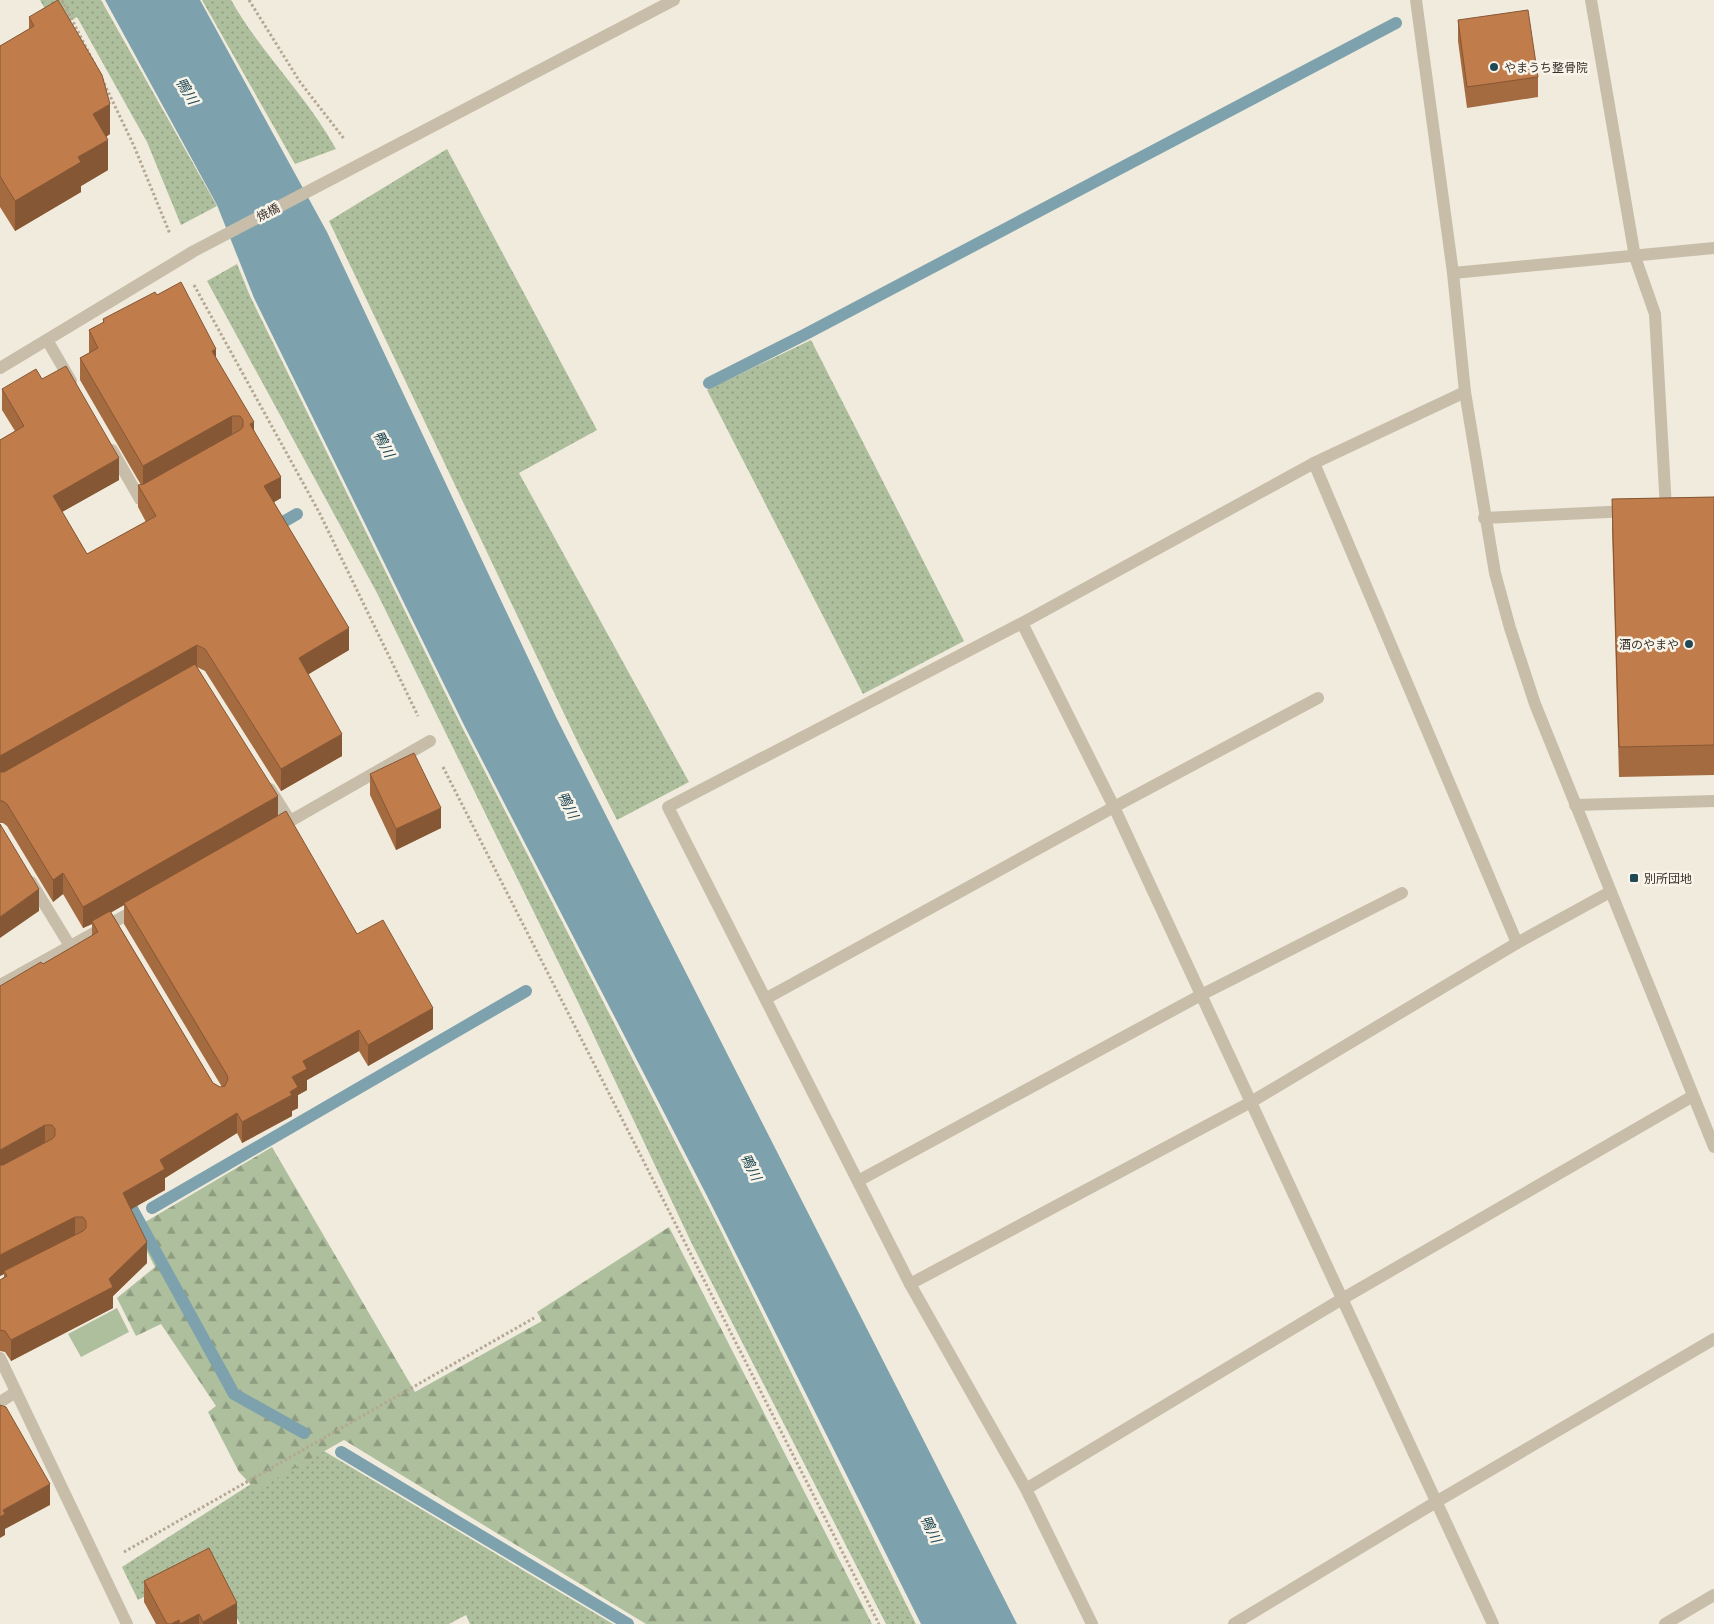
<svg xmlns="http://www.w3.org/2000/svg" width="1714" height="1624" viewBox="0 0 1714 1624" font-family="Montserrat,'Noto Sans JP',sans-serif">
  <style>
    .grass { fill: url(#grass-dots) }
    .forest { fill: url(#forest-firs) }
    .garden { fill: #aebf9d }
    .water { fill: #7da2ad }
    .lines { fill: none; stroke-linecap: round; stroke-linejoin: round }
    .stream { stroke: #7da2ad; stroke-width: 12 }
    .path { stroke: #b4a793; stroke-width: 3; stroke-dasharray: 2.5 2.5; stroke-linecap: butt }
    .minor { stroke: #c8bda9; stroke-width: 12 }
    .wall { fill: #a56b40; fill-rule: evenodd }
    .shaded-wall { fill: #865734 }
    .building { fill: #c07c4b; stroke: #865734 }
    .poi-dot { fill: #204955; stroke: #f9f4e9; stroke-width: 2 }
    .labels { text-anchor: middle; dominant-baseline: central; stroke-width: 5; stroke-linejoin: round; paint-order: stroke }
    .poi-label { font-size: 12px; fill: #362f29; stroke: #f9f4e9; text-anchor: start }
    .street-label { font-size: 12px; fill: #362f29; stroke: #f9f4e9 }
    .water-label { font-size: 14px; font-style: italic; fill: #204955; stroke: #f9f4e9 }
  </style>
  <defs>
    <pattern id="grass-dots" width="8" height="8" patternUnits="userSpaceOnUse" patternTransform="scale(1.25)"><rect width="8" height="8" fill="#aebf9d"/><path d="M2 2h.1M6 6h.1" fill="none" stroke="#8e9c80" stroke-width="1.8" stroke-linecap="round"/></pattern>
    <pattern id="forest-firs" width="22" height="20" patternUnits="userSpaceOnUse" patternTransform="scale(1.25)"><rect width="22" height="20" fill="#aebf9d"/><path d="M5 1l3.5 6h-7zM16 11l3.5 6h-7z" fill="#8e9c80"/></pattern>
  </defs>
  <rect width="100%" height="100%" fill="#f1ebdd"/>
  <g class="grass">
    <path d="M 40,0 L 101,0 L 217,206 L 181,225 L 147,142 L 77,17 L 56,29 Z"/>
    <path d="M 202,0 L 231,0 C 261,53 306,95 336,149 L 295,164 Z"/>
    <path d="M 447,149 L 597,430 L 519,473 L 689,782 L 617,820 L 579,745 L 329,221 Z"/>
    <path d="M 237,264 L 250,296 L 462,727 L 719,1227 L 916,1624 L 886,1624 L 692,1244 L 577,1000 L 377,593 L 207,281 Z"/>
    <path d="M 811,340 L 964,641 L 863,694 L 707,390 Z"/>
    <path d="M 324,1451 L 613,1624 L 470,1624 L 466,1615 L 449,1624 L 240,1624 L 208,1563 L 138,1600 L 122,1567 L 251,1484 L 256,1489 Z"/>
  </g>
  <path class="forest" d="M 272,1147 L 415,1392 L 542,1321 L 537,1312 L 669,1227 L 872,1624 L 646,1624 L 344,1440 L 256,1490 L 239,1472 L 208,1412 L 216,1406 L 161,1324 L 136,1336 L 117,1298 L 155,1267 L 135,1228 Z"/>
  <path class="garden" d="M 117,1308 L 129,1332 L 81,1357 L 68,1334 Z"/>
  <path class="water" d="M 105,0 L 200,0 L 327,232 L 557,719 L 1017,1624 L 921,1624 L 706,1194 L 465,727 L 254,298 L 217,205 Z"/>
  <g class="lines">
    <g class="stream">
      <path d="M 709,383 L 804,335 L 1396,23"/>
      <path d="M 271,529 L 297,514"/>
      <path d="M 124,1194 L 234,1394 L 304,1433"/>
      <path d="M 152,1208 L 526,991"/>
      <path d="M 341,1452 L 628,1624"/>
    </g>
    <g class="path">
      <path d="M 62,0 L 95,65"/>
      <path d="M 249,0 L 300,82 L 345,140"/>
      <path d="M 102,79 L 134,146 L 170,234"/>
      <path d="M 194,285 L 319,512 L 418,716"/>
      <path d="M 443,767 L 879,1624"/>
      <path d="M 124,1552 L 534,1318"/>
    </g>
    <g class="minor">
      <path d="M 1416,0 L 1453,273 L 1465,392 L 1495,573 L 1510,628 L 1535,704 L 1714,1147"/>
      <path d="M 1591,0 L 1635,257 L 1655,314 L 1666,509"/>
      <path d="M 1453,273 L 1714,248"/>
      <path d="M 47,340 L 71,381"/>
      <path d="M 0,368 L 194,251 L 674,0"/>
      <path d="M 112,450 L 140,499 L 149,494"/>
      <path d="M 1314,463 L 1517,943"/>
      <path d="M 1484,518 L 1629,511"/>
      <path d="M 1022,623 L 1114,807 L 1493,1624"/>
      <path d="M 270,789 L 290,821"/>
      <path d="M 1575,805 L 1714,801"/>
      <path d="M 278,828 L 430,741"/>
      <path d="M 31,882 L 70,946"/>
      <path d="M 0,985 L 139,908"/>
      <path d="M 767,998 L 1114,807 L 1318,698"/>
      <path d="M 858,1181 L 1201,995 L 1402,893"/>
      <path d="M 910,1284 L 1251,1102 L 1517,943 L 1610,892"/>
      <path d="M 0,1358 L 127,1624"/>
      <path d="M 0,1402 L 16,1392"/>
      <path d="M 1026,1489 L 1342,1299 L 1693,1096"/>
      <path d="M 1092,1624 L 1026,1489 L 910,1284 L 668,807 L 1022,623 L 1314,463 L 1465,392"/>
      <path d="M 1234,1624 L 1436,1502 L 1714,1339"/>
      <path d="M 1665,1624 L 1714,1595"/>
    </g>
  </g>
  <g class="wall">
    <path d="M 29,17 L 110,134 L 106,137 L 108,170 L 81,186 L 81,192 L 15,231 L 0,207 L 0,46 L 29,29 Z"/>
    <path d="M 1458,20 L 1538,77 L 1538,97 L 1467,108 L 1458,41 Z"/>
    <path d="M 157,295 L 216,358 L 254,430 L 281,498 L 274,502 L 349,650 L 308,674 L 342,756 L 281,791 L 205,671 L 197,667 L 278,816 L 357,934 L 433,1029 L 368,1066 L 359,1051 L 307,1080 L 307,1090 L 298,1095 L 298,1108 L 292,1111 L 292,1116 L 242,1143 L 237,1133 L 165,1178 L 165,1190 L 131,1209 L 147,1263 L 113,1296 L 113,1308 L 11,1361 L 5,1352 L 0,1351 L 0,1280 L 4,1277 L 4,1274 L 0,1276 L 43,964 L 92,936 L 92,924 L 83,928 L 63,894 L 53,902 L 7,826 L 3,823 L 0,823 L 0,440 L 15,431 L 2,410 L 2,389 L 42,379 L 119,480 L 62,512 L 87,554 L 146,522 L 138,507 L 138,485 L 141,485 L 80,380 L 80,358 L 89,353 L 89,330 L 103,323 L 103,319 ZM 124,905 L 124,924 L 222,1087 L 220,1087 L 213,1083 L 111,912 Z"/>
    <path d="M 1714,497 L 1714,775 L 1619,777 L 1612,529 L 1612,499 Z"/>
    <path d="M 370,774 L 441,828 L 396,850 L 370,795 Z"/>
    <path d="M 144,1581 L 237,1624 L 156,1624 L 144,1602 Z"/>
  </g>
  <g class="shaded-wall">
    <path d="M 110,104 L 110,134 L 93,145 L 93,114 Z"/>
    <path d="M 108,140 L 108,170 L 81,186 L 81,192 L 15,231 L 15,201 L 78,157 Z"/>
    <path d="M 216,349 L 216,371 L 212,351 Z"/>
    <path d="M 232,416 L 232,438 L 143,488 L 143,466 Z"/>
    <path d="M 254,422 L 254,444 L 250,424 Z"/>
    <path d="M 119,458 L 119,480 L 53,517 L 53,496 Z"/>
    <path d="M 281,477 L 281,498 L 264,508 L 264,486 Z"/>
    <path d="M 349,628 L 349,650 L 299,680 L 299,658 Z"/>
    <path d="M 197,645 L 197,667 L 0,778 L 0,756 Z"/>
    <path d="M 342,734 L 342,756 L 281,791 L 281,769 Z"/>
    <path d="M 278,796 L 278,818 L 124,903 L 124,905 L 93,923 L 92,921 L 92,924 L 83,928 L 83,907 Z"/>
    <path d="M 441,808 L 441,828 L 396,850 L 396,829 Z"/>
    <path d="M 63,873 L 63,894 L 53,902 L 53,880 Z"/>
    <path d="M 39,889 L 39,911 L 0,938 L 0,917 Z"/>
    <path d="M 433,1008 L 433,1029 L 368,1066 L 368,1045 Z"/>
    <path d="M 359,1030 L 359,1051 L 307,1080 L 307,1090 L 298,1095 L 298,1108 L 292,1111 L 292,1116 L 242,1143 L 242,1122 L 290,1092 L 292,1077 L 303,1061 Z"/>
    <path d="M 237,1113 L 237,1133 L 165,1178 L 165,1190 L 123,1214 L 123,1193 L 160,1160 Z"/>
    <path d="M 45,1125 L 45,1146 L 0,1171 L 0,1150 Z"/>
    <path d="M 75,1217 L 75,1238 L 4,1271 L 4,1274 L 0,1276 L 0,1255 Z"/>
    <path d="M 147,1242 L 147,1263 L 113,1296 L 113,1308 L 11,1361 L 11,1340 L 109,1279 Z"/>
    <path d="M 50,1484 L 50,1505 L 5,1529 L 5,1535 L 0,1538 L 0,1517 L 3,1510 Z"/>
    <path d="M 237,1603 L 237,1624 L 203,1624 L 203,1622 Z"/>
    <path d="M 199,1614 L 199,1624 L 180,1624 Z"/>
    <path d="M 179,1620 L 179,1624 L 171,1624 Z"/>
  </g>
  <g class="building">
    <path d="M 58,0 L 102,75 L 110,104 L 93,114 L 108,140 L 78,157 L 81,162 L 15,201 L 0,176 L 0,46 L 34,26 L 29,17 Z"/>
    <path d="M 1528,10 L 1538,77 L 1467,87 L 1458,20 Z"/>
    <path d="M 181,282 L 216,349 L 212,351 L 254,422 L 250,424 L 281,477 L 264,486 L 349,628 L 299,658 L 342,734 L 281,769 L 205,649 L 197,645 L 0,756 L 0,440 L 24,426 L 2,389 L 36,369 L 42,379 L 66,366 L 119,458 L 53,496 L 87,554 L 156,516 L 138,485 L 144,484 L 240,430 L 243,427 L 243,420 L 240,416 L 232,416 L 143,466 L 80,358 L 98,348 L 89,330 L 104,322 L 103,319 L 155,292 L 157,295 Z"/>
    <path d="M 1714,497 L 1714,745 L 1619,747 L 1612,499 Z"/>
    <path d="M 195,664 L 278,796 L 83,907 L 63,873 L 53,880 L 7,804 L 3,801 L 0,801 L 0,772 L 4,772 Z"/>
    <path d="M 414,753 L 441,808 L 396,829 L 370,774 Z"/>
    <path d="M 286,811 L 357,934 L 383,920 L 433,1008 L 368,1045 L 359,1030 L 303,1061 L 307,1069 L 292,1077 L 298,1087 L 290,1092 L 292,1095 L 242,1122 L 237,1113 L 160,1160 L 165,1169 L 123,1193 L 147,1242 L 109,1279 L 113,1287 L 11,1340 L 5,1331 L 0,1330 L 0,1280 L 7,1276 L 4,1271 L 83,1231 L 86,1228 L 86,1221 L 83,1217 L 75,1217 L 0,1255 L 0,1165 L 3,1165 L 52,1139 L 55,1136 L 55,1129 L 52,1125 L 45,1125 L 0,1150 L 0,986 L 41,962 L 43,964 L 98,932 L 92,921 L 110,911 L 213,1083 L 220,1087 L 225,1086 L 228,1079 L 227,1075 L 124,903 Z"/>
    <path d="M 0,824 L 39,889 L 0,917 Z"/>
    <path d="M 0,1405 L 6,1407 L 50,1484 L 3,1510 L 5,1514 L 0,1517 Z"/>
    <path d="M 209,1548 L 237,1603 L 203,1622 L 199,1614 L 180,1624 L 179,1620 L 171,1624 L 167,1624 L 144,1581 Z"/>
  </g>
  <g class="poi-dot">
    <circle cx="1494" cy="67" r="5"/>
    <circle cx="1689" cy="644" r="5"/>
    <rect x="1629" y="873" width="10" height="10" rx="2.5"/>
  </g>
  <g class="labels">
    <g class="poi-label">
      <text x="1504" y="67">やまうち整骨院</text>
      <text x="1679" y="644" text-anchor="end">酒のやまや</text>
      <text x="1644" y="878">別所団地</text>
    </g>
    <g class="street-label">
      <text transform="translate(268 212) rotate(-27)">焼橋</text>
    </g>
    <g class="water-label">
      <text transform="translate(187 91) rotate(59)">鴨川</text>
      <text transform="translate(384 444) rotate(62)">鴨川</text>
      <text transform="translate(568 805) rotate(63)">鴨川</text>
      <text transform="translate(751 1167) rotate(63)">鴨川</text>
      <text transform="translate(931 1529) rotate(64)">鴨川</text>
    </g>
  </g>
</svg>
